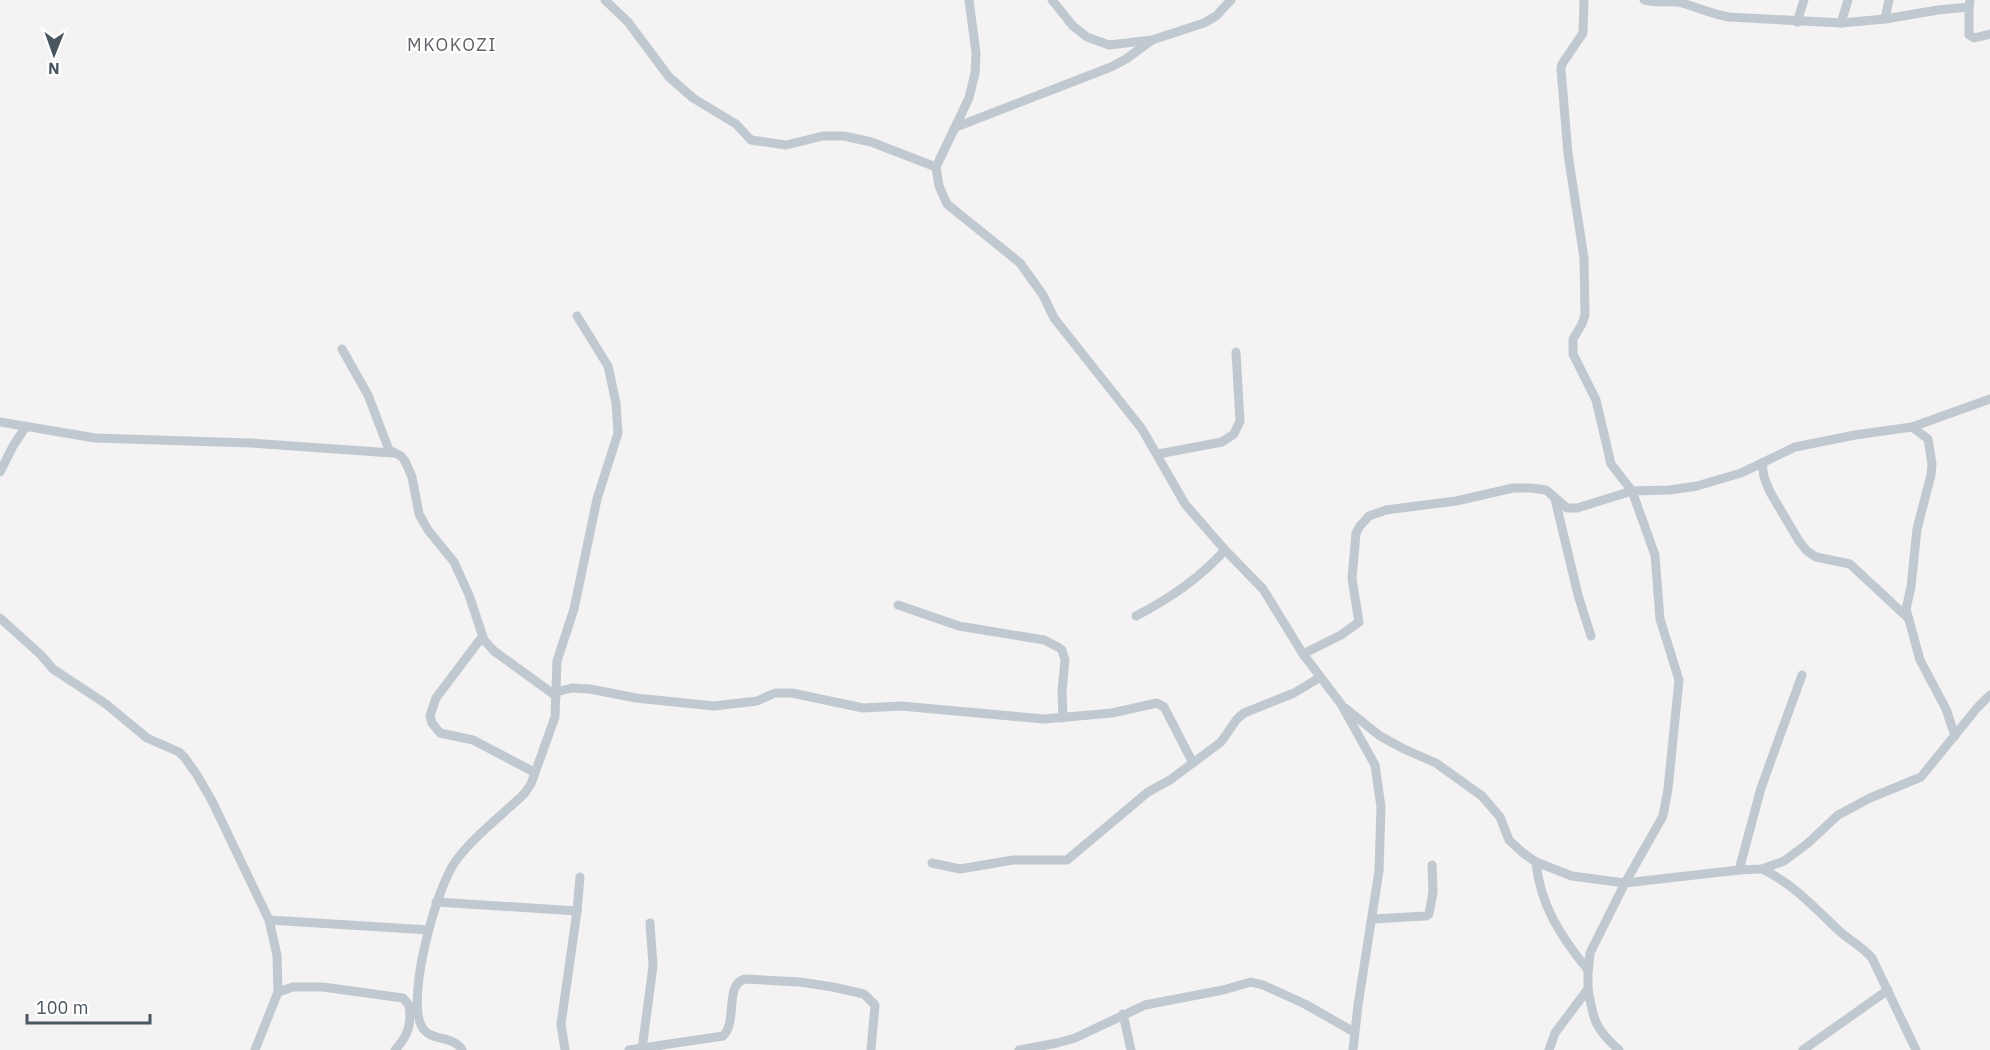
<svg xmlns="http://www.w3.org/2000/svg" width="1990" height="1050" viewBox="0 0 1990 1050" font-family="'IBM Plex Sans',sans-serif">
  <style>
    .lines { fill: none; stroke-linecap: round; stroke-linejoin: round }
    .minor { stroke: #c0c9d0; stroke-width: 9 }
    .labels { text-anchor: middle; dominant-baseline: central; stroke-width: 4.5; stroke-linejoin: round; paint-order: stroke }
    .quarter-label { font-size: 18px; letter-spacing: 1.5px; fill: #5e6267; stroke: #fff }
  </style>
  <rect width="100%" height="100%" fill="#f4f2f2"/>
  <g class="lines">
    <g class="minor">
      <path d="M 605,0 L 628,22 L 669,77 L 693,98 L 736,124 L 751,140 L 786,145 L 823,136 L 844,136 L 871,142 L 936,167"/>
      <path d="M 969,0 L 976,53 L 975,73 L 969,98 L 936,167 L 939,186 L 947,204 L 1020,263 L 1043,295 L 1054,318 L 1142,429 L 1185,504 L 1225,550 L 1263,589 L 1303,654 L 1341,704 L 1375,765 L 1381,807 L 1379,871 L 1358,1005 L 1353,1050"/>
      <path d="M 1052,0 L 1073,26 L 1087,37 L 1109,45 L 1152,40 L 1204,23 L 1216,16 L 1231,0"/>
      <path d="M 1644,0 C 1657,4 1670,0 1682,3 C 1699,8 1712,14 1729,17 L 1841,23 L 1885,19 L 1938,10 L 1969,7 L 1970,0"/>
      <path d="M 1969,7 L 1969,35 L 1974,38 L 1990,34"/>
      <path d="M 1885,19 L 1889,0"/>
      <path d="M 1797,22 L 1804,0"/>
      <path d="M 1841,23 L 1848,0"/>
      <path d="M 956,127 L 1111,67 L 1126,59 L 1152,40"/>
      <path d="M 342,349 L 368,395 L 389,450 L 401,456 L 405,461 L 412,477 L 419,514 L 428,530 L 454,562 L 469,595 L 484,640 L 494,651 L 556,696"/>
      <path d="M 0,422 L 95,438 L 251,443 L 392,453"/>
      <path d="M 1912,427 L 1928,439 L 1932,464 L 1931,475 L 1917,529 L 1911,587 L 1906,609 L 1920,660 L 1946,709 L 1955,736"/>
      <path d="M 1158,454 L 1222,442 L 1234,434 L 1240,421 L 1236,352"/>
      <path d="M 1762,463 L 1764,477 L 1770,492 L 1799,541 L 1807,551 L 1816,557 L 1850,564 L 1908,618"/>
      <path d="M 0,472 L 13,446 L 25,428"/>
      <path d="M 1555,499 L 1578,595 L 1591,636"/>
      <path d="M 898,605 L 959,626 L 1044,640 L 1058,647 L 1062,650 L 1065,660 L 1062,691 L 1063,718"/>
      <path d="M 1136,616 C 1169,599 1200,578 1225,550"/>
      <path d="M 0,618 L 41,655 L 53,669 L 106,704 L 147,738 L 179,752 L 185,758 L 197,775 L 212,801 L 269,920 L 277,955 L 278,992 L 255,1050"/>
      <path d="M 482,637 L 436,698 L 430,716 L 432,723 L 440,733 L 473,740 L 534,772"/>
      <path d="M 1303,654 L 1341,635 L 1359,622 L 1352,579 L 1356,533 L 1360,526 L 1369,516 L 1386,510 L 1456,501 L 1513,488 L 1531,488 L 1546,490 L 1567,508 L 1577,508 L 1632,491 L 1670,490 L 1697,486 L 1741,473 L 1795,447 L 1855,435 L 1912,427 L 1990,399"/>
      <path d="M 556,692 L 572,688 L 590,689 L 636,698 L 714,706 L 757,701 L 775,693 L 792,693 L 863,708 L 901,706 L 1044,719 L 1112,713 L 1157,703 L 1164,707 L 1193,763"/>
      <path d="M 1345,708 L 1380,736 L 1404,749 L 1436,763 L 1482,796 L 1500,817 L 1509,840 L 1523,853 L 1536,862 L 1572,876 L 1625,883 L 1739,870 L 1762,869 L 1784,861 L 1807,844 L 1838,815 L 1870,798 L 1921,777 L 1977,708 L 1990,695"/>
      <path d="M 1536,862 C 1540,905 1561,937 1588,970"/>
      <path d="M 932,863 L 960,869 L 1013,860 L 1067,860 L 1148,792 L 1170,780 L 1221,742 L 1237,719 L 1244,713 L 1294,693 L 1319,678"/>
      <path d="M 1762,869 C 1792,883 1813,906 1836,928 C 1848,940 1861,945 1872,958 L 1916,1050"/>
      <path d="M 1739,870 L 1761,788 L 1802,675"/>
      <path d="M 436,902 L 577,911"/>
      <path d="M 1372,919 L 1426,916 L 1429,914 L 1433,892 L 1432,865"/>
      <path d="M 269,920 L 429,930"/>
      <path d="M 1588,989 C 1593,1019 1595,1029 1619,1050"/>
      <path d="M 278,992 L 293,987 L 323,987 L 403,998 L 409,1005 C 412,1024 408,1036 395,1050"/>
      <path d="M 1123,1014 L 1131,1050"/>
      <path d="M 642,1049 L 653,966 L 650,923"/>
      <path d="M 462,1050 C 453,1034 429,1043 421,1025 C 407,995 436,889 455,862 C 473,837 502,815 524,794 L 531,784 L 555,717 L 557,661 L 574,609 L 597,499 L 618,433 L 616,403 L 608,366 L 577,316"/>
      <path d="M 565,1050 L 561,1024 L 577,911 L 580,877"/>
      <path d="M 629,1050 L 723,1036 C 738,1022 724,984 745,979 L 800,982 L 833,987 L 864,994 L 875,1005 L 871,1050"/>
      <path d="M 1019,1050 L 1057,1043 L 1075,1038 L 1145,1005 L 1223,990 L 1251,982 L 1263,985 L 1305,1004 L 1354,1032"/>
      <path d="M 1549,1050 L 1555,1033 L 1588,989 L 1588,973 L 1590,953 L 1625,883 L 1663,816 L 1668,789 L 1679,680 L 1660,619 L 1655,555 L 1632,491 L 1611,464 L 1596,400 L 1573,354 L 1573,339 L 1582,324 L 1585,315 L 1584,258 L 1568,154 L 1561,69 L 1562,64 L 1583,33 L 1584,0"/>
      <path d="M 1803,1050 L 1888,990"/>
    </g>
  </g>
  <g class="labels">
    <g class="quarter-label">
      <text x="452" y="44">MKOKOZI</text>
    </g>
  </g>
  <g transform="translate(54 54) rotate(181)" stroke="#ffffff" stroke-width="4.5" paint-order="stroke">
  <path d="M0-4.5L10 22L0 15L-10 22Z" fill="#4a565f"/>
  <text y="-9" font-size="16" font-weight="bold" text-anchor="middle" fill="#4a565f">N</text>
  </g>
  <path d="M27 1014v9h123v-9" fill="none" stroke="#4a565f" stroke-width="3"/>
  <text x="36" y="1014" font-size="18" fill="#4a565f" stroke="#ffffff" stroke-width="4.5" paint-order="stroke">100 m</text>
</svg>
